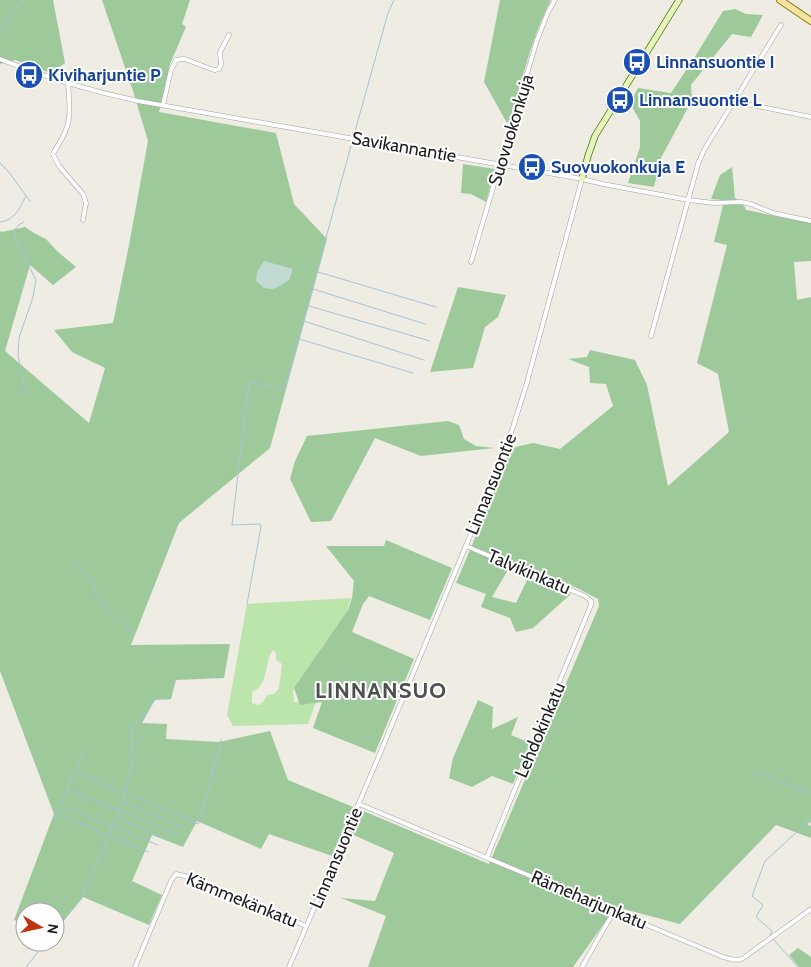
<svg xmlns="http://www.w3.org/2000/svg" width="811" height="967" viewBox="0 0 811 967" font-family="Cabin,sans-serif">
  <style>
    .grass { fill: #bce5ac; fill-rule: evenodd }
    .forest { fill: #9eca9b }
    .wetland { fill: #c1dbd4 }
    .lines { fill: none; stroke-linecap: round; stroke-linejoin: round }
    .stream { stroke: #a7c2d9; stroke-width: 1 }
    .street-casing { stroke: #a1a1a1; stroke-width: 5 }
    .secondary-casing { stroke: #4d6c0c; stroke-width: 7 }
    .primary-casing { stroke: #8c7e0a; stroke-width: 8 }
    .street { stroke: #fff; stroke-width: 4 }
    .secondary { stroke: #e5f5ba; stroke-width: 5.5 }
    .primary { stroke: #f5e3a1; stroke-width: 6 }
    .labels { text-anchor: middle; dominant-baseline: central; stroke-width: 4; stroke-linejoin: round; paint-order: stroke }
    .transit-label { font-size: 18px; font-weight: bold; fill: #164399; stroke: #fff; text-anchor: start }
    .street-label { font-size: 18px; fill: #1d1d1d; stroke: #fff }
    .district-label { font-size: 22px; font-weight: bold; letter-spacing: 1px; fill: #505050; stroke: #fff }
  </style>
  <rect width="100%" height="100%" fill="#eeece3"/>
  <path class="grass" d="M 351,598 L 345,617 L 322,647 L 319,653 L 333,665 L 310,664 L 308,673 L 299,682 L 293,691 L 294,702 L 316,702 L 308,724 L 233,726 L 227,715 L 247,604 ZM 273,650 L 276,653 L 276,660 L 282,664 L 279,688 L 274,694 L 267,695 L 263,702 L 259,705 L 252,703 L 252,692 C 255,690 258,689 260,686 C 268,677 265,660 273,650 Z"/>
  <g class="forest">
    <path d="M 0,0 L 53,0 L 65,63 L 51,73 L 15,60 L 0,64 Z"/>
    <path d="M 102,0 L 190,0 L 182,24 L 186,27 L 170,64 L 159,112 L 276,133 L 294,204 L 327,239 L 270,448 L 179,523 L 131,645 L 230,644 L 224,678 L 176,680 L 171,699 L 155,700 L 142,723 L 167,724 L 166,739 L 219,742 L 270,731 L 288,780 L 353,807 L 332,856 L 269,834 L 261,849 L 197,821 L 183,847 L 152,835 L 132,881 L 162,895 L 149,925 L 83,897 L 55,931 L 55,912 L 25,912 L 25,924 L 14,920 L 54,814 L 0,671 L 0,231 L 2,232 L 25,227 L 34,233 L 46,239 L 57,251 L 76,267 L 53,285 L 30,265 L 5,351 L 89,423 L 105,368 L 72,352 L 54,330 L 113,323 L 129,245 L 148,141 L 134,94 Z"/>
    <path d="M 500,0 L 551,0 C 531,38 522,81 510,121 L 507,123 L 484,82 Z"/>
    <path d="M 735,9 L 746,14 L 763,15 L 751,37 L 732,34 L 691,85 L 692,100 L 661,158 L 654,187 L 628,183 L 640,147 L 640,121 L 630,103 L 638,88 L 671,93 L 696,55 L 723,11 Z"/>
    <path d="M 463,164 L 495,169 L 486,202 L 471,194 L 461,193 Z"/>
    <path d="M 732,167 L 735,198 L 745,207 L 746,210 L 811,223 L 811,261 L 794,262 L 797,300 L 811,297 L 811,822 L 807,824 L 811,826 L 811,838 L 776,825 L 680,924 L 616,907 L 573,967 L 368,967 L 386,916 L 341,898 L 375,901 L 394,853 L 349,833 L 361,810 L 489,864 L 599,606 L 598,599 L 577,588 L 512,563 L 492,597 L 516,603 L 529,576 L 571,594 L 533,628 L 516,632 L 510,618 L 481,607 L 486,594 L 456,583 L 483,519 L 511,448 L 533,443 L 560,449 L 613,406 L 606,384 L 590,383 L 589,367 L 568,359 L 587,357 L 590,350 L 635,360 L 647,385 L 668,486 L 729,432 L 718,374 L 697,363 L 727,245 L 714,242 L 723,205 L 723,200 L 711,199 L 720,175 Z"/>
    <path d="M 458,287 L 506,295 L 498,317 L 485,327 L 473,368 L 430,372 Z"/>
    <path d="M 448,421 L 459,425 L 464,439 L 476,446 L 494,448 L 421,456 L 375,438 L 331,521 L 311,522 L 290,479 L 295,461 L 307,436 Z"/>
    <path d="M 386,540 L 452,568 L 430,620 L 369,596 L 363,604 L 352,632 L 414,659 L 375,753 L 313,728 L 322,702 L 300,705 L 294,688 L 348,610 L 352,598 L 354,581 L 326,546 L 384,546 Z"/>
    <path d="M 478,700 L 493,707 L 492,729 L 518,717 L 511,735 L 530,743 L 513,784 L 492,776 L 472,787 L 449,778 L 453,758 Z"/>
    <path d="M 798,948 L 811,957 L 811,967 L 799,967 L 789,955 Z"/>
  </g>
  <path class="wetland" d="M 264,261 L 293,269 L 289,280 L 278,287 L 272,289 L 264,288 L 256,281 L 257,272 Z"/>
  <g class="lines">
    <g class="stream">
      <path d="M 0,32 L 14,10 L 24,0"/>
      <path d="M 354,135 L 388,13 L 394,0"/>
      <path d="M 0,163 L 8,171 L 30,201"/>
      <path d="M 0,222 C 15,221 20,207 26,196"/>
      <path d="M 24,222 L 20,224 L 15,229 L 15,237 L 20,249 L 36,280 L 33,297 L 19,338 L 18,356 L 23,379 L 25,396"/>
      <path d="M 318,272 L 436,307"/>
      <path d="M 313,289 L 425,324"/>
      <path d="M 309,306 L 430,341"/>
      <path d="M 304,321 L 424,360"/>
      <path d="M 299,339 L 413,373"/>
      <path d="M 74,561 L 83,569 L 93,583 L 96,595 L 107,611 L 110,614 L 116,616 L 128,629 L 133,633"/>
      <path d="M 247,604 L 261,527 L 260,524 L 232,525 L 249,382 L 285,389 L 352,142"/>
      <path d="M 132,749 L 145,734"/>
      <path d="M 75,771 L 198,824 C 204,809 207,794 211,778 C 214,765 219,753 221,739"/>
      <path d="M 757,772 L 811,794"/>
      <path d="M 72,791 L 178,835"/>
      <path d="M 125,793 L 132,762 L 131,730 L 148,710 L 155,699 L 169,699"/>
      <path d="M 123,802 L 186,828"/>
      <path d="M 65,807 L 158,845"/>
      <path d="M 61,815 L 148,852"/>
      <path d="M 55,818 L 83,752"/>
      <path d="M 116,819 L 164,838"/>
      <path d="M 55,931 L 82,898 L 126,794"/>
      <path d="M 771,936 L 770,935 L 772,931 L 756,917 L 763,905 L 752,896 L 765,861 L 811,819"/>
      <path d="M 773,939 L 798,967"/>
      <path d="M 26,967 L 46,942"/>
    </g>
    <defs>
      <g id="street">
        <path d="M 0,59 C 45,77 91,91 138,101 L 582,179 L 603,184 L 688,200 L 714,203 L 741,202 L 751,204 L 773,213 L 811,221"/>
        <path d="M 68,83 C 69,99 72,117 65,132 C 62,140 57,146 53,154 L 59,166 L 83,194 L 86,203 L 83,220"/>
        <path d="M 735,99 L 747,104 L 811,117"/>
        <path d="M 163,105 L 171,70 L 176,60 L 182,59 L 185,59 L 211,69 L 215,70 L 219,69 L 221,64 L 220,52 L 229,35"/>
        <path d="M 471,262 L 537,40 L 548,12 L 555,0"/>
        <path d="M 651,336 L 698,164 L 704,150 L 781,25"/>
        <path d="M 466,546 L 585,596 L 591,601 L 591,605 L 487,857"/>
        <path d="M 359,804 L 723,957 C 730,959 735,961 742,959 L 811,909"/>
        <path d="M 135,967 L 171,881 L 176,874 L 185,876 L 306,926"/>
        <path d="M 289,967 L 376,763 L 506,449 L 526,386 L 582,179"/>
        <path d="M 582,967 L 614,911"/>
      </g>
      <path id="secondary" d="M 582,179 L 588,156 L 595,136 L 679,0"/>
      <path id="primary" d="M 780,0 L 811,21"/>
    </defs>
    <use href="#street" class="street-casing"/>
    <use href="#secondary" class="secondary-casing"/>
    <use href="#primary" class="primary-casing"/>
    <use href="#street" class="street"/>
    <use href="#secondary" class="secondary"/>
    <use href="#primary" class="primary"/>
  </g>
  <defs>
    <symbol id="bus-disc" viewBox="-11 -11 22 22"><circle r="9.5" fill="#1a4fb4" stroke="#fff"/><path d="M-5-6H5V4H4V6H2V4H-2V6H-4V4H-5ZM-3.5-4V0h7V-4ZM-3.5 1.2v1.5H-2V1.2ZM2 1.2v1.5H3.5V1.2Z" fill="#fff"/></symbol>
  </defs>
  <g fill-rule="evenodd">
    <use href="#bus-disc" x="621" y="46" width="32" height="32"/>
    <use href="#bus-disc" x="13" y="59" width="32" height="32"/>
    <use href="#bus-disc" x="604" y="84" width="32" height="32"/>
    <use href="#bus-disc" x="516" y="151" width="32" height="32"/>
  </g>
  <g class="labels">
    <g class="transit-label">
      <text x="656" y="62">Linnansuontie I</text>
      <text x="48" y="75">Kiviharjuntie P</text>
      <text x="639" y="100">Linnansuontie L</text>
      <text x="551" y="167">Suovuokonkuja E</text>
    </g>
    <g class="street-label">
      <text transform="translate(511 130) rotate(-73)">Suovuokonkuja</text>
      <text transform="translate(404 147) rotate(10)">Savikannantie</text>
      <text transform="translate(491 484) rotate(-68)">Linnansuontie</text>
      <text transform="translate(529 572) rotate(23)">Talvikinkatu</text>
      <text transform="translate(540 730) rotate(-67)">Lehdokinkatu</text>
      <text transform="translate(336 858) rotate(-67)">Linnansuontie</text>
      <text transform="translate(242 900) rotate(22)">Kämmekänkatu</text>
      <text transform="translate(589 900) rotate(23)">Rämeharjunkatu</text>
    </g>
    <g class="district-label">
      <text x="381" y="690">LINNANSUO</text>
    </g>
  </g>
  <g transform="translate(40 927) rotate(99)"><circle r="24" fill="#ffffff" stroke="#a5a5a5"/>
  <path d="M0-4L9 19L0 12L-9 19Z" fill="#bd340d"/>
  <text y="-8" font-size="14" font-weight="bold" text-anchor="middle" fill="#1d1d1d">N</text>
  </g>
</svg>
